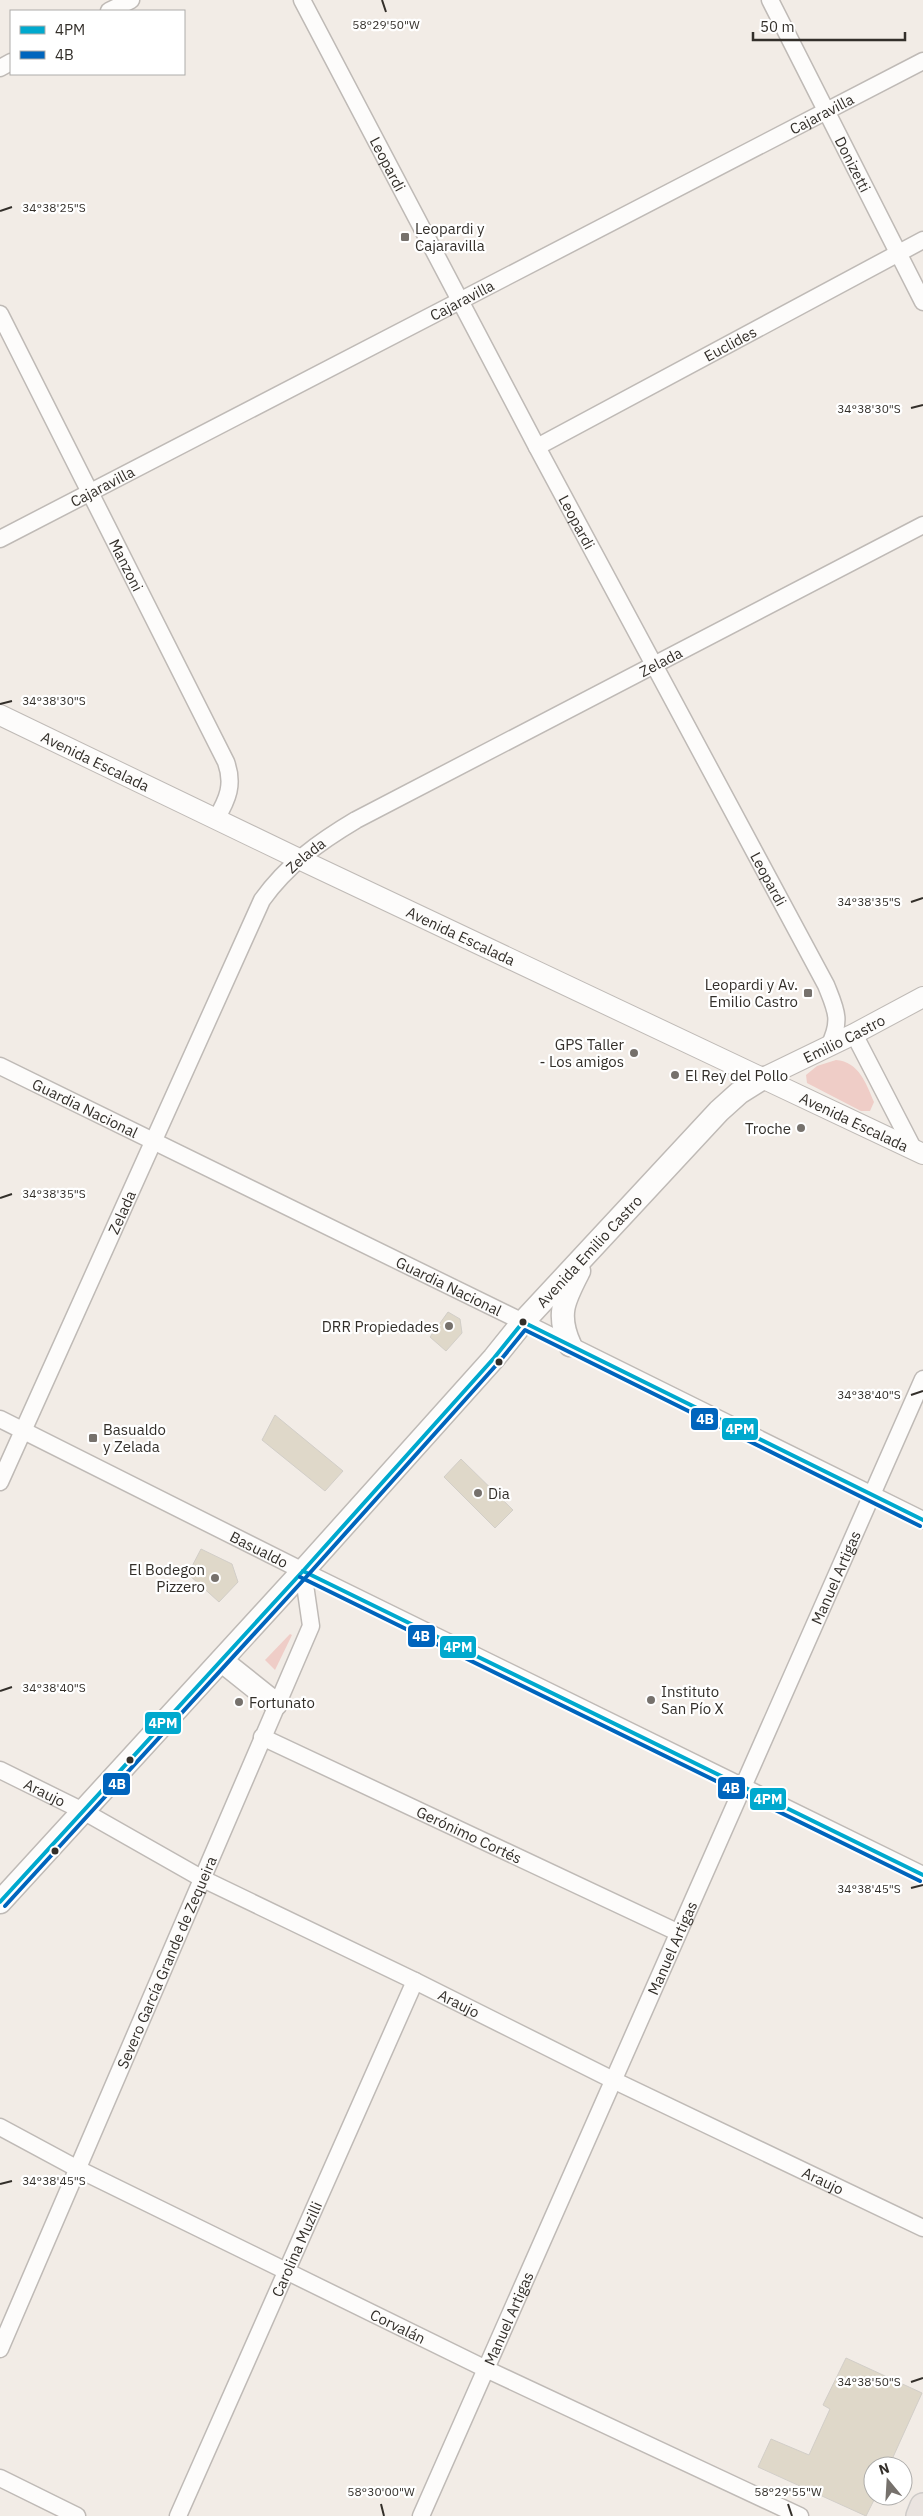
<svg xmlns="http://www.w3.org/2000/svg" width="923" height="2516" viewBox="0 0 923 2516" font-family="'IBM Plex Sans',sans-serif">
  <style>
    .green { fill: #efcdc7 }
    .building { fill: #dfd8c9; stroke: #d2cec8 }
    .lines { fill: none; stroke-linecap: round; stroke-linejoin: round }
    .minor-casing { stroke: #bfbab6; stroke-width: 19 }
    .tertiary-casing { stroke: #bfbab6; stroke-width: 22 }
    .secondary-casing { stroke: #bfbab6; stroke-width: 25 }
    .primary-casing { stroke: #cdcac8; stroke-width: 28 }
    .minor { stroke: #fdfcfb; stroke-width: 16 }
    .tertiary { stroke: #fdfcfb; stroke-width: 20 }
    .secondary { stroke: #fdfcfb; stroke-width: 22 }
    .primary { stroke: #eae4e0; stroke-width: 25 }
    .bus-1-casing { stroke: #fff; stroke-width: 8 }
    .bus-2-casing { stroke: #fff; stroke-width: 8 }
    .bus-1 { stroke: #00a9ce; stroke-width: 4 }
    .bus-2 { stroke: #0065bd; stroke-width: 4 }
    .ticks { fill: none; stroke: #332f2a; stroke-width: 2 }
    .poi-dot { fill: #76716c; stroke: #fff; stroke-width: 2 }
    .bus-dot { fill: #332f2a; stroke: #fff; stroke-width: 2 }
    .labels { text-anchor: middle; dominant-baseline: central; stroke-width: 4.5; stroke-linejoin: round; paint-order: stroke }
    .street-label { font-size: 15px; fill: #332f2a; stroke: #fff }
    .poi-label { font-size: 15px; fill: #332f2a; stroke: #fff; text-anchor: start }
    .ticks-label { font-size: 12px; text-anchor: middle; fill: #332f2a; stroke: #fff; stroke-width: 4.5; stroke-linejoin: round; paint-order: stroke }
    .line-badge { stroke: #fff; stroke-width: 2 }
    .badge-label { font-size: 14px; text-anchor: middle; font-weight: bold; fill: #fff }
  </style>
  <rect width="100%" height="100%" fill="#f2ece6"/>
  <g class="green">
    <path d="M 836,1060 C 859,1062 866,1083 874,1102 L 870,1111 L 861,1111 L 807,1083 L 806,1075 L 817,1066 Z"/>
    <path d="M 290,1634 L 292,1635 L 275,1670 L 265,1660 Z"/>
  </g>
  <g class="building">
    <path d="M 448,1312 L 460,1319 L 462,1333 L 446,1351 L 430,1337 Z"/>
    <path d="M 275,1415 L 343,1471 L 325,1491 L 262,1440 Z"/>
    <path d="M 461,1459 L 513,1510 L 495,1528 L 444,1477 Z"/>
    <path d="M 201,1549 L 232,1564 L 238,1582 L 219,1602 L 188,1574 Z"/>
    <path d="M 846,2358 L 922,2393 L 889,2466 L 873,2466 L 873,2496 L 876,2496 L 866,2516 L 758,2467 L 771,2439 L 809,2455 L 830,2409 L 823,2405 Z"/>
  </g>
  <g class="lines">
    <defs>
      <g id="minor">
        <path id="s1" d="M 302,0 L 537,447 L 826,985 C 836,1010 842,1020 829,1046"/>
        <path id="s2" d="M 770,0 L 923,302"/>
        <path d="M 109,11 L 131,0"/>
        <path d="M 0,68 L 11,62"/>
        <path id="s3" d="M 0,314 L 226,762 C 234,784 228,799 216,819"/>
        <path id="s4" d="M 537,447 L 923,240"/>
        <path id="s5" d="M 0,539 L 923,61"/>
        <path d="M 854,1034 L 914,1150"/>
        <path id="s6" d="M 0,1066 L 523,1322 L 923,1520"/>
        <path id="s7" d="M 0,1419 L 303,1571 L 923,1875"/>
        <path id="s8" d="M 0,1482 L 262,900 C 287,865 319,842 356,820 L 923,525"/>
        <path id="s9" d="M 262,1737 L 677,1932"/>
        <path id="s10" d="M 0,1770 L 83,1811 L 201,1878 L 415,1981 L 613,2080 L 923,2228"/>
        <path id="s11" d="M 0,2127 L 78,2169 L 486,2369 L 800,2516"/>
        <path id="s12" d="M 0,2349 L 311,1626 L 303,1571"/>
        <path d="M 0,2478 L 77,2516"/>
        <path id="s13" d="M 178,2516 L 415,1981"/>
        <path id="s14" d="M 421,2516 L 923,1379"/>
      </g>
      <g id="tertiary">
        <path id="s15" d="M 0,715 L 299,859 L 923,1154"/>
        <path id="s16" d="M 763,1078 L 854,1034 L 923,997"/>
      </g>
      <g id="secondary">
        <path d="M 570,1345 C 556,1314 564,1300 579,1271"/>
        <path d="M 222,1661 L 276,1704"/>
        <path id="s17" d="M 0,1902 L 303,1571 L 494,1358 L 523,1322 L 719,1111 L 739,1093 L 763,1078"/>
      </g>
      <path id="primary" d="M 919,2516 L 923,2506"/>
    </defs>
    <use href="#minor" class="minor-casing"/>
    <use href="#tertiary" class="tertiary-casing"/>
    <use href="#secondary" class="secondary-casing"/>
    <use href="#primary" class="primary-casing"/>
    <use href="#minor" class="minor"/>
    <use href="#tertiary" class="tertiary"/>
    <use href="#secondary" class="secondary"/>
    <use href="#primary" class="primary"/>
    <defs>
      <g id="bus-1">
        <path d="M 303,1571 L 923,1875"/>
        <path d="M 0,1902 L 303,1571 L 494,1358 L 523,1322 L 923,1520"/>
      </g>
      <g id="bus-2">
        <path d="M 300,1577 L 920,1881"/>
        <path d="M 5,1906 L 308,1575 L 499,1362 L 525,1330 L 920,1526"/>
      </g>
    </defs>
    <use href="#bus-1" class="bus-1-casing"/>
    <use href="#bus-2" class="bus-2-casing"/>
    <use href="#bus-1" class="bus-1"/>
    <use href="#bus-2" class="bus-2"/>
  </g>
  <path class="ticks" d="M 382,0 L 386,12M 0,211 L 12,207M 911,408 L 923,405M 0,704 L 12,701M 911,902 L 923,898M 0,1198 L 12,1194M 911,1395 L 923,1391M 0,1691 L 12,1687M 911,1888 L 923,1885M 0,2184 L 12,2181M 911,2382 L 923,2378M 381,2504 L 384,2516M 788,2504 L 792,2516"/>
  <g class="poi-dot">
    <rect x="400" y="232" width="10" height="10" rx="2.5"/>
    <rect x="803" y="988" width="10" height="10" rx="2.5"/>
    <circle cx="634" cy="1053" r="5"/>
    <circle cx="675" cy="1075" r="5"/>
    <circle cx="801" cy="1128" r="5"/>
    <circle cx="449" cy="1326" r="5"/>
    <rect x="88" y="1433" width="10" height="10" rx="2.5"/>
    <circle cx="478" cy="1493" r="5"/>
    <circle cx="215" cy="1578" r="5"/>
    <circle cx="651" cy="1700" r="5"/>
    <circle cx="239" cy="1702" r="5"/>
  </g>
  <g class="bus-dot">
    <circle cx="523" cy="1322" r="4.5"/>
    <circle cx="499" cy="1362" r="4.5"/>
    <circle cx="130" cy="1760" r="4.5"/>
    <circle cx="55" cy="1851" r="4.5"/>
  </g>
  <g class="labels">
    <g class="street-label">
      <text stroke="none"><textPath href="#s5" startOffset="925">Cajaravilla</textPath></text>
      <text stroke="none"><textPath href="#s1" startOffset="185">Leopardi</textPath></text>
      <text stroke="none"><textPath href="#s2" startOffset="184">Donizetti</textPath></text>
      <text stroke="none"><textPath href="#s5" startOffset="520">Cajaravilla</textPath></text>
      <text stroke="none"><textPath href="#s4" startOffset="219">Euclides</textPath></text>
      <text stroke="none"><textPath href="#s5" startOffset="115">Cajaravilla</textPath></text>
      <text stroke="none"><textPath href="#s1" startOffset="590">Leopardi</textPath></text>
      <text stroke="none"><textPath href="#s3" startOffset="281">Manzoni</textPath></text>
      <text stroke="none"><textPath href="#s8" startOffset="1106">Zelada</textPath></text>
      <text stroke="none"><textPath href="#s15" startOffset="106">Avenida Escalada</textPath></text>
      <text stroke="none"><textPath href="#s8" startOffset="701">Zelada</textPath></text>
      <text stroke="none"><textPath href="#s1" startOffset="995">Leopardi</textPath></text>
      <text stroke="none"><textPath href="#s15" startOffset="511">Avenida Escalada</textPath></text>
      <text stroke="none"><textPath href="#s16" startOffset="90">Emilio Castro</textPath></text>
      <text stroke="none"><textPath href="#s6" startOffset="95">Guardia Nacional</textPath></text>
      <text stroke="none"><textPath href="#s15" startOffset="946">Avenida Escalada</textPath></text>
      <text stroke="none"><textPath href="#s8" startOffset="296">Zelada</textPath></text>
      <text stroke="none"><textPath href="#s17" startOffset="878">Avenida Emilio Castro</textPath></text>
      <text stroke="none"><textPath href="#s6" startOffset="500">Guardia Nacional</textPath></text>
      <text stroke="none"><textPath href="#s7" startOffset="290">Basualdo</textPath></text>
      <text stroke="none"><textPath href="#s14" startOffset="1026">Manuel Artigas</textPath></text>
      <text stroke="none"><textPath href="#s10" startOffset="50">Araujo</textPath></text>
      <text stroke="none"><textPath href="#s9" startOffset="229">Gerónimo Cortés</textPath></text>
      <text stroke="none"><textPath href="#s14" startOffset="621">Manuel Artigas</textPath></text>
      <text stroke="none"><textPath href="#s12" startOffset="421">Severo García Grande de Zequeira</textPath></text>
      <text stroke="none"><textPath href="#s10" startOffset="515">Araujo</textPath></text>
      <text stroke="none"><textPath href="#s10" startOffset="920">Araujo</textPath></text>
      <text stroke="none"><textPath href="#s13" startOffset="292">Carolina Muzilli</textPath></text>
      <text stroke="none"><textPath href="#s14" startOffset="216">Manuel Artigas</textPath></text>
      <text stroke="none"><textPath href="#s11" startOffset="445">Corvalán</textPath></text>
    </g>
    <g class="poi-label">
      <text x="415" y="228">Leopardi y<tspan x="415" dy="17">Cajaravilla</tspan></text>
      <text x="798" y="984" text-anchor="end">Leopardi y Av.<tspan x="798" dy="17">Emilio Castro</tspan></text>
      <text x="624" y="1044" text-anchor="end">GPS Taller<tspan x="624" dy="17">- Los amigos</tspan></text>
      <text x="685" y="1075">El Rey del Pollo</text>
      <text x="791" y="1128" text-anchor="end">Troche</text>
      <text x="439" y="1326" text-anchor="end">DRR Propiedades</text>
      <text x="103" y="1429">Basualdo<tspan x="103" dy="17">y Zelada</tspan></text>
      <text x="488" y="1493">Dia</text>
      <text x="205" y="1569" text-anchor="end">El Bodegon<tspan x="205" dy="17">Pizzero</tspan></text>
      <text x="661" y="1691">Instituto<tspan x="661" dy="17">San Pío X</tspan></text>
      <text x="249" y="1702">Fortunato</text>
    </g>
  </g>
  <g class="ticks-label">
    <text x="386" y="29">58°29'50"W</text>
    <text x="54" y="212">34°38'25"S</text>
    <text x="869" y="413">34°38'30"S</text>
    <text x="54" y="705">34°38'30"S</text>
    <text x="869" y="906">34°38'35"S</text>
    <text x="54" y="1198">34°38'35"S</text>
    <text x="869" y="1399">34°38'40"S</text>
    <text x="54" y="1692">34°38'40"S</text>
    <text x="869" y="1893">34°38'45"S</text>
    <text x="54" y="2185">34°38'45"S</text>
    <text x="869" y="2386">34°38'50"S</text>
    <text x="381" y="2496">58°30'00"W</text>
    <text x="788" y="2496">58°29'55"W</text>
  </g>
  <g class="line-badge">
    <rect x="690" y="1407" width="29" height="24" rx="5" fill="#0065bd"/>
    <rect x="721" y="1417" width="38" height="24" rx="5" fill="#00a9ce"/>
    <rect x="407" y="1624" width="29" height="24" rx="5" fill="#0065bd"/>
    <rect x="439" y="1635" width="38" height="24" rx="5" fill="#00a9ce"/>
    <rect x="144" y="1711" width="38" height="24" rx="5" fill="#00a9ce"/>
    <rect x="102" y="1772" width="29" height="24" rx="5" fill="#0065bd"/>
    <rect x="717" y="1776" width="29" height="24" rx="5" fill="#0065bd"/>
    <rect x="749" y="1787" width="38" height="24" rx="5" fill="#00a9ce"/>
  </g>
  <g class="badge-label">
    <text x="705" y="1424">4B</text>
    <text x="740" y="1434">4PM</text>
    <text x="421" y="1641">4B</text>
    <text x="458" y="1652">4PM</text>
    <text x="163" y="1728">4PM</text>
    <text x="117" y="1789">4B</text>
    <text x="731" y="1793">4B</text>
    <text x="768" y="1804">4PM</text>
  </g>
  <rect x="10" y="10" width="175" height="65" fill="#ffffff" stroke="#adacaa"/>
  <rect x="20" y="26" width="25" height="8" fill="#00a9ce" stroke="#adacaa"/>
  <text x="55" y="35" font-size="15" fill="#332f2a">4PM</text>
  <rect x="20" y="51" width="25" height="8" fill="#0065bd" stroke="#adacaa"/>
  <text x="55" y="60" font-size="15" fill="#332f2a">4B</text>
  <g transform="translate(888 2481) rotate(342)"><circle r="24" fill="#ffffff" stroke="#adacaa"/>
  <path d="M0-4L9 19L0 12L-9 19Z" fill="#76716c"/>
  <text y="-8" font-size="14" font-weight="bold" text-anchor="middle" fill="#332f2a">N</text>
  </g>
  <path d="M753 32v8h152v-8" fill="none" stroke="#332f2a" stroke-width="2.5"/>
  <text x="760" y="32" font-size="15" fill="#332f2a" stroke="#ffffff" stroke-width="4" paint-order="stroke">50 m</text>
</svg>
